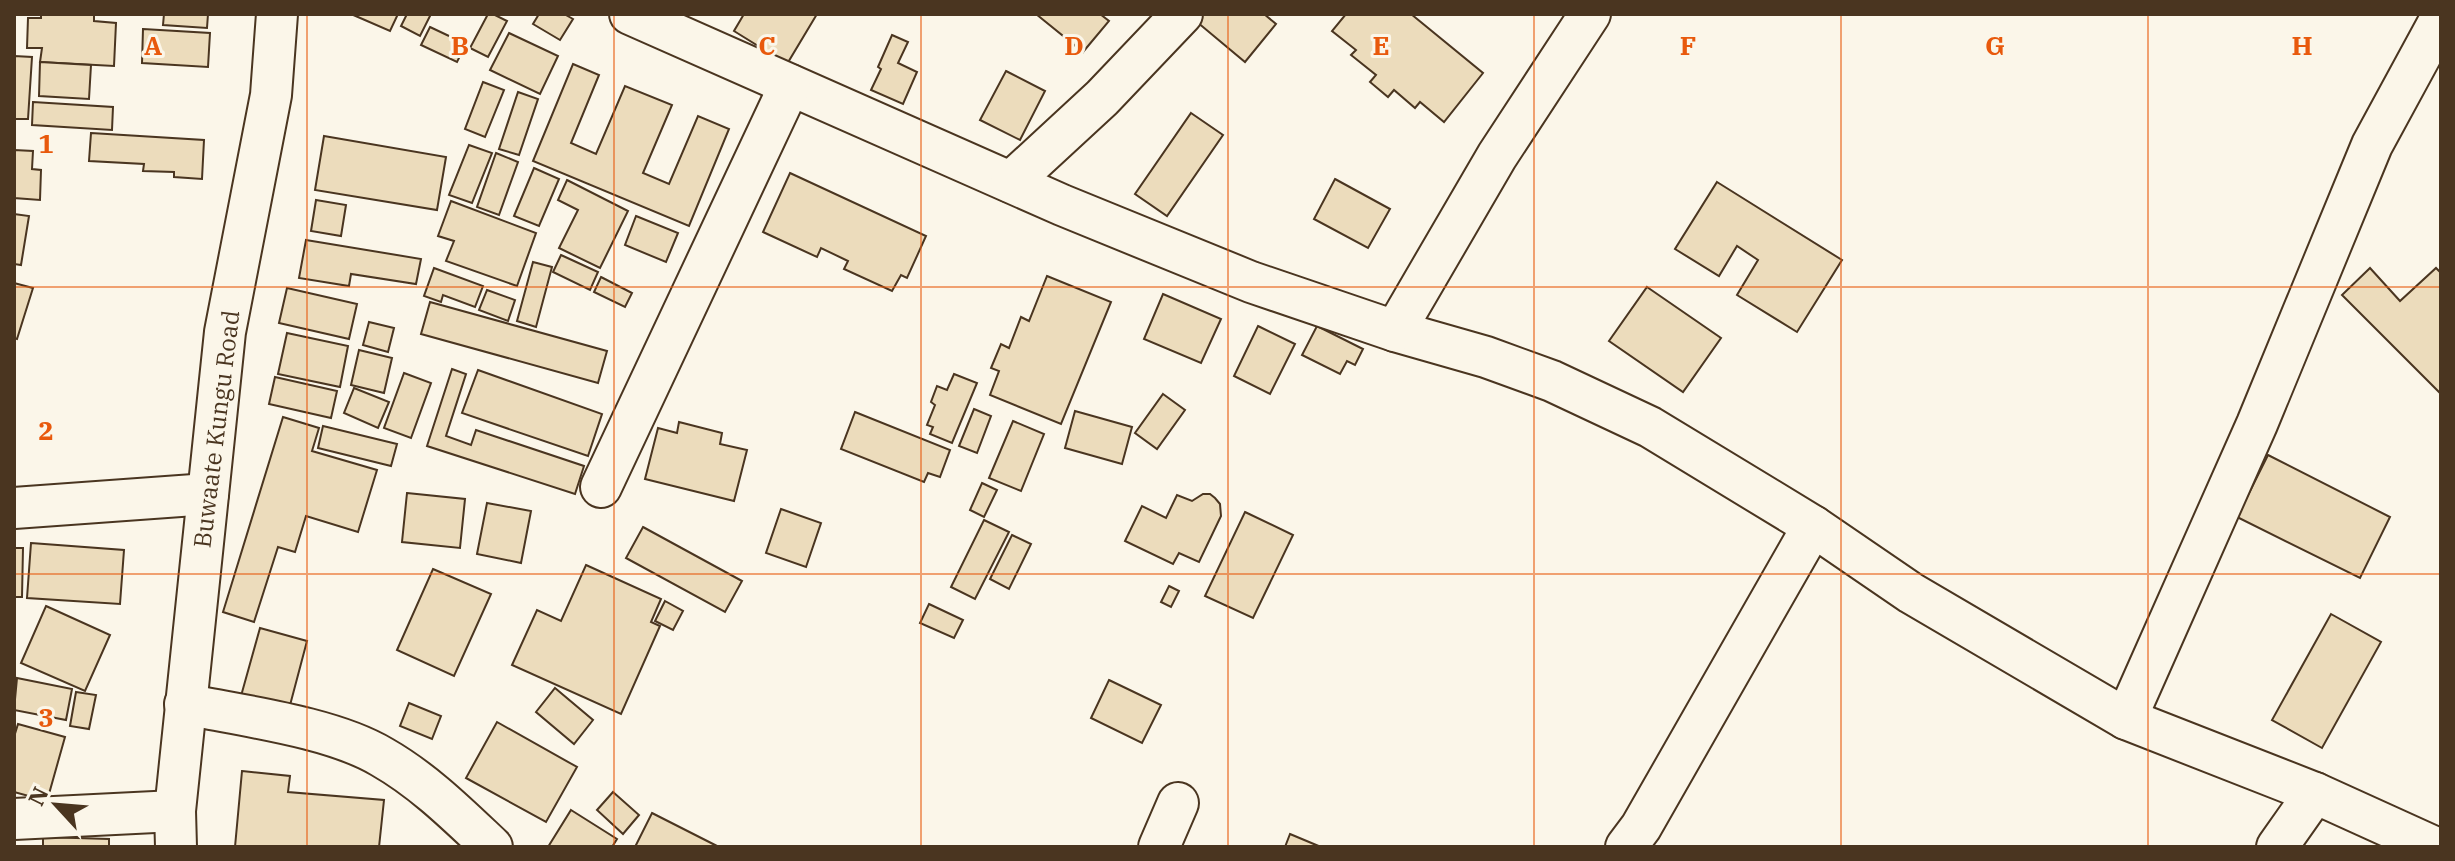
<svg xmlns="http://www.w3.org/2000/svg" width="2455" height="861" viewBox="0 0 2455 861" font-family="'IBM Plex Serif',serif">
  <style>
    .building { fill: #ecdcbc; stroke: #4a3520; stroke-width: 2 }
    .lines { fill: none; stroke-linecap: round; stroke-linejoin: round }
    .minor-casing { stroke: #4a3520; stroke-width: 44 }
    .minor { stroke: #fbf6e9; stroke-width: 40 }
    .grid { fill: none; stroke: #e8590c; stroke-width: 2; stroke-opacity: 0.55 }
    .labels { text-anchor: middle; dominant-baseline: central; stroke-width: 6; stroke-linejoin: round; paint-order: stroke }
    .street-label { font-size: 24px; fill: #4a3520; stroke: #fbf6e9 }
    .grid-label { font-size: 26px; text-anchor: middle; font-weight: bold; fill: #e8590c; stroke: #fbf6e9; stroke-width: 6; stroke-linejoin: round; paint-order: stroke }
  </style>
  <rect width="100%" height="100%" fill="#fbf6e9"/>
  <g class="building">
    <path d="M 41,14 L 94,14 L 94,21 L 116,23 L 114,66 L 40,62 L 42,48 L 27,48 L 28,18 L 41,18 Z"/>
    <path d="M 164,14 L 208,14 L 207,28 L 163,25 Z"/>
    <path d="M 351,14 L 398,14 L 390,31 Z"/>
    <path d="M 407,14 L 431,14 L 420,36 L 401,26 Z"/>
    <path d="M 488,14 L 493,14 L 507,21 L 488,57 L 470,48 Z"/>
    <path d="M 539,14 L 564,14 L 573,19 L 560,40 L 533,24 Z"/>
    <path d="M 744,14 L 817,14 L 787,64 L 734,31 Z"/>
    <path d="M 1036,14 L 1100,14 L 1109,21 L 1083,52 Z"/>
    <path d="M 1194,14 L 1264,14 L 1276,24 L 1245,62 L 1191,17 Z"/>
    <path d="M 1346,14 L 1411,14 L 1483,73 L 1444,122 L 1420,102 L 1415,108 L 1394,90 L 1388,97 L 1370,82 L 1376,75 L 1351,55 L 1356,50 L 1332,31 Z"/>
    <path d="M 430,27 L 466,44 L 457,62 L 421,45 Z"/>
    <path d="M 143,29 L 210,33 L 208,67 L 142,63 Z"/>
    <path d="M 509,33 L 558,56 L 540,94 L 490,70 Z"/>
    <path d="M 892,35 L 908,42 L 898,63 L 917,72 L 903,104 L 871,90 L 881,69 L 878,67 Z"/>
    <path d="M 14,56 L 32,57 L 28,119 L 14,119 Z"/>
    <path d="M 40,62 L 91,65 L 89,99 L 39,96 Z"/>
    <path d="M 573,64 L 599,75 L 571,143 L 596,154 L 625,86 L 672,105 L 643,173 L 669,184 L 698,116 L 729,129 L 689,226 L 533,161 Z"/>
    <path d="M 1006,71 L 1045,91 L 1020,140 L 980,120 Z"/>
    <path d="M 483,82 L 504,90 L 485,137 L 465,129 Z"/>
    <path d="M 518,92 L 538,99 L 519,155 L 499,149 Z"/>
    <path d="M 33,102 L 113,107 L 112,130 L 32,125 Z"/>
    <path d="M 1191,113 L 1223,135 L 1167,216 L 1135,194 Z"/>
    <path d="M 91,133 L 204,140 L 202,179 L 174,177 L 174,172 L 143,171 L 144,164 L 89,161 Z"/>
    <path d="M 324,136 L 446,157 L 437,210 L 315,190 Z"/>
    <path d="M 469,145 L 492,153 L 472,203 L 449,195 Z"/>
    <path d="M 14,150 L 33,151 L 32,169 L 41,170 L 40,200 L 14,198 Z"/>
    <path d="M 496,153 L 518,162 L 499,215 L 477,207 Z"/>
    <path d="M 534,168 L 559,179 L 539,226 L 514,216 Z"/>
    <path d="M 790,173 L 926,236 L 907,278 L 901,275 L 892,291 L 844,269 L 848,261 L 821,248 L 817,257 L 763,232 Z"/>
    <path d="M 1335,179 L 1390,209 L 1368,248 L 1314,219 Z"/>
    <path d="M 567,180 L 628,211 L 600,268 L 559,248 L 578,210 L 558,200 Z"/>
    <path d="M 1717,182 L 1842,260 L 1797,332 L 1737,295 L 1758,260 L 1737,246 L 1719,276 L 1675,249 Z"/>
    <path d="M 316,200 L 346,205 L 341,236 L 311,231 Z"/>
    <path d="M 451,201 L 536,233 L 517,286 L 446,261 L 454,241 L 438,236 Z"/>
    <path d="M 14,214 L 29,216 L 21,265 L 14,264 Z"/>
    <path d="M 636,216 L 678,233 L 666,262 L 625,245 Z"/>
    <path d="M 306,240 L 421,259 L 416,284 L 351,274 L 349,286 L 299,278 Z"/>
    <path d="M 561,255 L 598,272 L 590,290 L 553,272 Z"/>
    <path d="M 533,262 L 552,267 L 536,327 L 517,321 Z"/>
    <path d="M 434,268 L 483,286 L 475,307 L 443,295 L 441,302 L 424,296 Z"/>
    <path d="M 2370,268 L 2400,301 L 2436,268 L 2441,273 L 2441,394 L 2342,295 Z"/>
    <path d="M 1047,276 L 1111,302 L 1061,424 L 990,395 L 999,371 L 991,368 L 1001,344 L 1009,348 L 1021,317 L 1029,321 Z"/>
    <path d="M 601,277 L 632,293 L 625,307 L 594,292 Z"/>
    <path d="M 14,283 L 33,288 L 17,339 L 14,338 Z"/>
    <path d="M 1647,287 L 1721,338 L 1683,392 L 1609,341 Z"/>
    <path d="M 287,288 L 357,304 L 349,339 L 279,323 Z"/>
    <path d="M 487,290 L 515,300 L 508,321 L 479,310 Z"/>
    <path d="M 1163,294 L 1221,319 L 1201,363 L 1144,339 Z"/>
    <path d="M 430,302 L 607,351 L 598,383 L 421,334 Z"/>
    <path d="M 369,322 L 394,328 L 388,352 L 363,345 Z"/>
    <path d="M 1258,326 L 1295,344 L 1270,394 L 1234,376 Z"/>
    <path d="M 1317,326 L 1363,349 L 1355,365 L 1347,361 L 1340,374 L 1302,355 Z"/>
    <path d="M 287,333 L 348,346 L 340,387 L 278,374 Z"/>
    <path d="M 359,350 L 392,358 L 384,393 L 351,385 Z"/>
    <path d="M 452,369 L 466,374 L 446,436 L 471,445 L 476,430 L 584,466 L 575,494 L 427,446 Z"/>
    <path d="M 478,370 L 602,414 L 588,456 L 462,413 Z"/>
    <path d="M 404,373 L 431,383 L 411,438 L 384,428 Z"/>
    <path d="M 954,374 L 977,383 L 952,443 L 930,434 L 933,427 L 927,425 L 935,405 L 931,402 L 937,386 L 947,390 Z"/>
    <path d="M 275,377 L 337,391 L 331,418 L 269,404 Z"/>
    <path d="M 354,388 L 389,402 L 378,428 L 344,413 Z"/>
    <path d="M 1163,394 L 1185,410 L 1157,449 L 1135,433 Z"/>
    <path d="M 974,409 L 991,416 L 977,453 L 959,446 Z"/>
    <path d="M 1075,411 L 1132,427 L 1122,464 L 1065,448 Z"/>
    <path d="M 855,412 L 950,450 L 940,477 L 928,473 L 924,482 L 841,449 Z"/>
    <path d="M 283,417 L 319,428 L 312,451 L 377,470 L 358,532 L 306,516 L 295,552 L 278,547 L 254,622 L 223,612 Z"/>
    <path d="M 1013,421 L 1044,434 L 1021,491 L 989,478 Z"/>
    <path d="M 679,422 L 722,433 L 720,444 L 747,450 L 734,501 L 645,479 L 658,428 L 677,433 Z"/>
    <path d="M 323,426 L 397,444 L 391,466 L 318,448 Z"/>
    <path d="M 2268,455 L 2390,517 L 2360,578 L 2237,517 Z"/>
    <path d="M 982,483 L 997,490 L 984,517 L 970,510 Z"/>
    <path d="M 407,493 L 465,499 L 460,548 L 402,542 Z"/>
    <path d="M 1203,494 L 1210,494 L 1215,498 L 1220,504 L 1221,516 L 1199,562 L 1179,553 L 1173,564 L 1125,541 L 1142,506 L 1166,518 L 1177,495 L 1192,501 Z"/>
    <path d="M 487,503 L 531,511 L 521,563 L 477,554 Z"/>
    <path d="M 781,509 L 821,523 L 806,567 L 766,553 Z"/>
    <path d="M 1245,512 L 1293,535 L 1253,618 L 1205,596 Z"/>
    <path d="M 984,520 L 1009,532 L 975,599 L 951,587 Z"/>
    <path d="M 643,527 L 742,581 L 725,612 L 626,558 Z"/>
    <path d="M 1012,535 L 1031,544 L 1009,589 L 990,579 Z"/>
    <path d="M 31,543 L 124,550 L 120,604 L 27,598 Z"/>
    <path d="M 14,548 L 23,548 L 22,597 L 14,597 Z"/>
    <path d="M 586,565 L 661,599 L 651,622 L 660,626 L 621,714 L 512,665 L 537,610 L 561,621 Z"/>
    <path d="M 433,569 L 491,594 L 454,676 L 397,650 Z"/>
    <path d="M 1169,586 L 1179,591 L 1171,607 L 1161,602 Z"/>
    <path d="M 665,601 L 683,611 L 673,630 L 655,621 Z"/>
    <path d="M 929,604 L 963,620 L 954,638 L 920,623 Z"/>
    <path d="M 46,606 L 110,635 L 85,691 L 21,663 Z"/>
    <path d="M 2331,614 L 2381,642 L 2322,748 L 2272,720 Z"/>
    <path d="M 260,628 L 307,641 L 289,709 L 241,696 Z"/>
    <path d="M 17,678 L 72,689 L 66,720 L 14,710 Z"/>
    <path d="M 1109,680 L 1161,705 L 1142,743 L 1091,718 Z"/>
    <path d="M 555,688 L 593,720 L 574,744 L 536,712 Z"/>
    <path d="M 76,692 L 96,695 L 89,729 L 70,726 Z"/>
    <path d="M 409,703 L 441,716 L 432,739 L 400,726 Z"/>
    <path d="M 497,722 L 577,767 L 546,822 L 466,778 Z"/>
    <path d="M 18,724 L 65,737 L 47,801 L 14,792 L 14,737 Z"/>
    <path d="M 242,771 L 290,776 L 288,792 L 384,800 L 379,847 L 235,847 Z"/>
    <path d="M 613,792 L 639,815 L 623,834 L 597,810 Z"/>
    <path d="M 571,810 L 617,839 L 612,847 L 548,847 Z"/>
    <path d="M 652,813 L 719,847 L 635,847 Z"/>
    <path d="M 1290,834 L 1321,847 L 1285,847 Z"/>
    <path d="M 43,837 L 109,839 L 109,847 L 43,847 Z"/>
  </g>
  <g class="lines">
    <defs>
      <g id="minor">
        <path d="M 630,14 L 1062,205 L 1251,282 L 1395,331 L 1486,357 L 1552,381 L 1650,427 L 1813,526 L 1911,593 L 2126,719 L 2315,793 L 2434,847"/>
        <path d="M 1011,182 L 1102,98 L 1182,14"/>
        <path d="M 1395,331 L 1497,156 L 1590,14"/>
        <path d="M 601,487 L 790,85"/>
        <path d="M 14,508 L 208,494"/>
        <path d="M 185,704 C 243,716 332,727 382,757 C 424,781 458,815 492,847"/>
        <path d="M 2126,719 L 2257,424 L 2372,145 L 2441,18"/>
        <path d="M 14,819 L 175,811"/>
        <path d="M 176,847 L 175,811 L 225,332 L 271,95 L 277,14"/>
        <path d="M 1159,847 L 1178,803"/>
        <path d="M 1626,847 L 1641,827 L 1813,526"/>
        <path d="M 2277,847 L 2315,793"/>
      </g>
    </defs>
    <use href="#minor" class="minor-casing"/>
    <use href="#minor" class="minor"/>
  </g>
  <path class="grid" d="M 307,14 L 307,847M 614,14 L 614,847M 921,14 L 921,847M 1228,14 L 1228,847M 1534,14 L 1534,847M 1841,14 L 1841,847M 2148,14 L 2148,847M 14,287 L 2441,287M 14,574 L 2441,574"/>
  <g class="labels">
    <g class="street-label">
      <text transform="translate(216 429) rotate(-83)">Buwaate Kungu Road</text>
    </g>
  </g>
  <g class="grid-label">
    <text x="153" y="55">A</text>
    <text x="460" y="55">B</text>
    <text x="767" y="55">C</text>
    <text x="1074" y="55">D</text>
    <text x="1381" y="55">E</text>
    <text x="1688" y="55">F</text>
    <text x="1995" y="55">G</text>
    <text x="2302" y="55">H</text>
    <text x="46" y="153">1</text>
    <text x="46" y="440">2</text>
    <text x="46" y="727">3</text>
  </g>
  <rect width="2455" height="861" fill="none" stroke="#4a3520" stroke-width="32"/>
  <g transform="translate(56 805) rotate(296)" stroke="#fbf6e9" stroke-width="6" paint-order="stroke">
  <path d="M0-6L14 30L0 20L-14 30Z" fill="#4a3520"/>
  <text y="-12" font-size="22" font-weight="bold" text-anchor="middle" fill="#4a3520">N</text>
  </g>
</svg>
